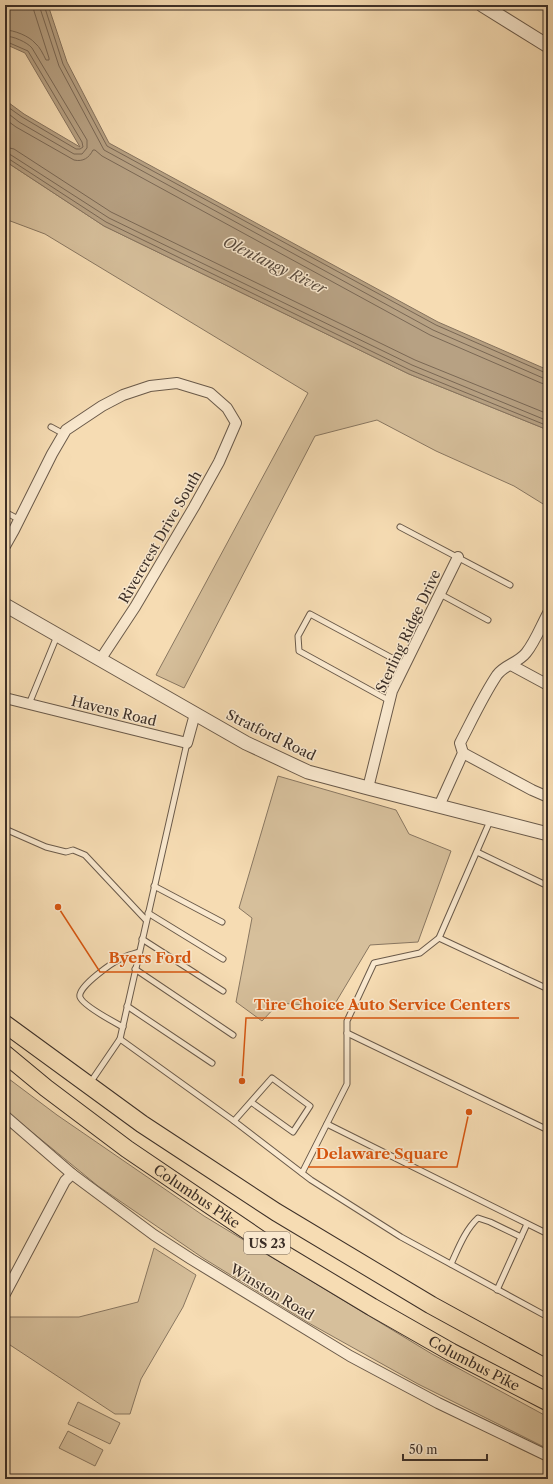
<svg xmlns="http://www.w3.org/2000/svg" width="553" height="1484" viewBox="0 0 553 1484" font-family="'Libre Caslon Text',serif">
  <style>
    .green { fill: #d6bf9b; stroke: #897761 }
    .water { fill: #b7a183; stroke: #86735e }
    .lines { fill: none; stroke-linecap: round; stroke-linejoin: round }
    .shore { stroke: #7a6855; stroke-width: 1 }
    .service-casing { stroke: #6a5a4a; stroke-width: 7 }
    .minor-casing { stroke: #6a5a4a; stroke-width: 12 }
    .tertiary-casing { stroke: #6a5a4a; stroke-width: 15 }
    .trunk-casing { stroke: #3c2f27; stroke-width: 19 }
    .service { stroke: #f9e8ce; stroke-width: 5 }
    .minor { stroke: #f9e8ce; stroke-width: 10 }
    .tertiary { stroke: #f9e8ce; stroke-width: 13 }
    .trunk { stroke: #f6dcb3; stroke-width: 17 }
    .labels { text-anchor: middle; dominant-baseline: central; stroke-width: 3; stroke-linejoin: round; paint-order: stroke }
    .shield { fill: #f9e8ce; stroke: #756659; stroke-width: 1 }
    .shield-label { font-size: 13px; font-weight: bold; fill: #3c2f27 }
    .street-label { font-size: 14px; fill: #3c2f27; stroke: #f9e8ce }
    .water-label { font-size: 15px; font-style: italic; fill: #5b4c3e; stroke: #f9e8ce }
    .leader { fill: none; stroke: #d7550f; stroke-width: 1.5 }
    .callout-dot { fill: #d7550f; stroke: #f9e8ce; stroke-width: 1.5 }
    .callout-label { font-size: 15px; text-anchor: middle; font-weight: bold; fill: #d7550f; stroke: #f9e8ce; stroke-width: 3; stroke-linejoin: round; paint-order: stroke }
  </style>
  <rect width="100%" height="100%" fill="#f6dcb3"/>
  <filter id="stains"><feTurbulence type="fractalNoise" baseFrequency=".005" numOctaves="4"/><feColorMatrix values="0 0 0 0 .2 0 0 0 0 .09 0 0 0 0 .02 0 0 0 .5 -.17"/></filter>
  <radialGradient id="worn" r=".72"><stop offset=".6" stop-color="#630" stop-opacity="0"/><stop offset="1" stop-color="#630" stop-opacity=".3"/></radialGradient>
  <g class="green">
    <path d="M 5,161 L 104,226 L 409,374 L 548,430 L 548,507 L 514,486 L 436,451 L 377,420 L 315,436 L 184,688 L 156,675 L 308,393 L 45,234 L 5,219 Z"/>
    <path d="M 278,776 L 396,810 L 409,834 L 451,851 L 418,942 L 370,945 L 333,1007 L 279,1003 L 262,1021 L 236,1002 L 252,918 L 239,908 Z"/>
    <path d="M 5,1076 L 57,1115 L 204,1216 L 432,1354 L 548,1417 L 548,1449 L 418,1384 L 307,1322 L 203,1258 L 98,1186 L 5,1110 Z"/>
    <path d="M 154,1248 L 196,1275 L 183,1307 L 141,1379 L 130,1414 L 115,1414 L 7,1343 L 5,1347 L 5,1317 L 79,1317 L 138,1302 Z"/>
    <path d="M 78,1402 L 120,1423 L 110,1444 L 68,1424 Z"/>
    <path d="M 68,1431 L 103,1450 L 95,1466 L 59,1448 Z"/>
  </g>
  <path class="water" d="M 5,5 L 48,5 L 67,62 L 109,143 L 438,322 L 548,370 L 548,430 L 409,374 L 104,226 L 5,161 L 5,100 L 24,114 L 80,147 L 25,53 L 5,44 Z"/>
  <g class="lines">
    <g class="shore">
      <path d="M 39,5 L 59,66 L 104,150 L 433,330 L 543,378 L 548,379"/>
      <path d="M 44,5 L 63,64 L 107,146 L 436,325 L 548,374"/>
      <path d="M 5,30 C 14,30 29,36 35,43 C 40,47 43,54 46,60 L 49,60 L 49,58 L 34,11 L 33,5"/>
      <path d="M 5,36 C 13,36 27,42 32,48 L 87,140 L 87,148 L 82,154 L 74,154 L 19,122 L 5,111"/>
      <path d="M 5,41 L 28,51 L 82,142 L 83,147 L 80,149 L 76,149 L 22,117 L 5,105"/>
      <path d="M 5,119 L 16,127 L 74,160 C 83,162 89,158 93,150 L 95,150 L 102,156 L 430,335 L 541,383 L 548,385"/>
      <path d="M 5,147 L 14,149 L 111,212 L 415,360 L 548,414"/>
      <path d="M 5,153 L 11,155 L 109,218 L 412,365 L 548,421"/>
      <path d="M 5,158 L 9,159 L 106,222 L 410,370 L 548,426"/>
    </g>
    <defs>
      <g id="service">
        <path d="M 51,427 L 64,434"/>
        <path d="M 5,512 L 20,520"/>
        <path d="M 400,527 L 510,585"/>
        <path d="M 440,594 L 488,620"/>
        <path d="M 390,701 L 299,651 L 298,636 L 310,614 L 405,665"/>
        <path d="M 29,704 L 57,636"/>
        <path d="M 5,829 L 46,847 L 66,852 L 73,850 L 85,855 L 146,920"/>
        <path d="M 477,852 L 548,886"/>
        <path d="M 154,886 L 222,922"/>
        <path d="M 148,913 L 223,959"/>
        <path d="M 439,938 L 548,989"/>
        <path d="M 142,939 L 223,991"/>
        <path d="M 135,969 L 233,1035"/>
        <path d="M 127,1006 L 212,1063"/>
        <path d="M 123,1027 C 114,1022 83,1006 80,997 C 77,987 113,962 122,958 C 127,955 134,954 139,952"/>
        <path d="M 347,1033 L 548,1130"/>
        <path d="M 120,1039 L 187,743"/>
        <path d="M 90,1083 L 120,1039 L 234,1121 L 311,1180 L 401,1237 L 548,1317"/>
        <path d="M 234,1121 L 272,1078 L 310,1106 L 293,1132 L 251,1102"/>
        <path d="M 327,1124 L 548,1234"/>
        <path d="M 302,1173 L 347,1084 L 347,1021 L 374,963 L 420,953 L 439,938 L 490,821"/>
        <path d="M 451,1264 C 458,1249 465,1230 478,1218 L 490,1222 L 521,1237"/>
        <path d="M 497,1290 L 527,1224"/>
      </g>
      <g id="minor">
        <path d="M 5,546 L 14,530 L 52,454 L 66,430 L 102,406 L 123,395 L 150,386 L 177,383 L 210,393 L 227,408 L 236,423 L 219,462 L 194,507 L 135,607 L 100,660"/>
        <path d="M 511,665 L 548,685"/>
        <path d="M 5,698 L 187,743 L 195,714"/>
        <path d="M 463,753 L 532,790 L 548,797"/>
        <path d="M 368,788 L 392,691 L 458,557"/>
        <path d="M 439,806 L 463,753 L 460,743 C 472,720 483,696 497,675 C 504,665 518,663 526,653 C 535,642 541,626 548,613"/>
        <path d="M 5,1116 L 72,1174 L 154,1235 L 191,1259 L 350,1356 L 438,1403 L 548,1456"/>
        <path d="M 5,1294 L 65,1181 L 72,1174"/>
      </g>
      <g id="tertiary">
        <path d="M 482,5 L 548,46"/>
        <path d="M 5,605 L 246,743 L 308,772 L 368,788 L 548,834"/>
      </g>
      <g id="trunk">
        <path d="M 5,1024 L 142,1124 L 276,1212 L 431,1305 L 548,1369"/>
        <path id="s1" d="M 5,1054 L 46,1088 L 127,1149 L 264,1242 L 372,1307 L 451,1352 L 548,1402"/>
      </g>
    </defs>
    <use href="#service" class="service-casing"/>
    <use href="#minor" class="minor-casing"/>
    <use href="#tertiary" class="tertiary-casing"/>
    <use href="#trunk" class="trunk-casing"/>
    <use href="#service" class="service"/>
    <use href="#minor" class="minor"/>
    <use href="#tertiary" class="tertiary"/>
    <use href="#trunk" class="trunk"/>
  </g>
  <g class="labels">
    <rect class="shield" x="244" y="1232" width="46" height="22" rx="3"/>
    <g class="shield-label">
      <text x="267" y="1243">US 23</text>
    </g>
    <g class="street-label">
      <text transform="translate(160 537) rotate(-60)">Rivercrest Drive South</text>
      <text transform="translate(408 631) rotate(-65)">Sterling Ridge Drive</text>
      <text transform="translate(114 711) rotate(14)">Havens Road</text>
      <text transform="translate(271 735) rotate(26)">Stratford Road</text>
      <text stroke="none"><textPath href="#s1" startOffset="239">Columbus Pike</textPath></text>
      <text transform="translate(272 1292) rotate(31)">Winston Road</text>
      <text stroke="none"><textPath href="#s1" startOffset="563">Columbus Pike</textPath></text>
    </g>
    <g class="water-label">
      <text transform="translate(275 265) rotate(26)">Olentangy River</text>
    </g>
  </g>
  <path class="leader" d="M58 907L100 972H199M242 1081L246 1018H519M469 1112L457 1167H308"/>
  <g class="callout-dot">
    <circle cx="58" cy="907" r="4"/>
    <circle cx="242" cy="1081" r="4"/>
    <circle cx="469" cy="1112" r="4"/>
  </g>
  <g class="callout-label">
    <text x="150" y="963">Byers Ford</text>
    <text x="382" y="1010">Tire Choice Auto Service Centers</text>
    <text x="382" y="1159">Delaware Square</text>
  </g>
  <rect width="553" height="1484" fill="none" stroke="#f6dcb3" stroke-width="20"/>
  <rect x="6" y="6" width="541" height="1472" fill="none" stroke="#3c2f27" stroke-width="2"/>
  <rect x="10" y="10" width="533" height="1464" fill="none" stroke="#3c2f27"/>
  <path d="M403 1454v6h84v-6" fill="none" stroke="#3c2f27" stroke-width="2"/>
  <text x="409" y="1454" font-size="12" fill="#3c2f27" stroke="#f9e8ce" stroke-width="3" paint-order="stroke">50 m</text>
  <rect width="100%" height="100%" filter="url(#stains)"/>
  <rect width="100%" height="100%" fill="url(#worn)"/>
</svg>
